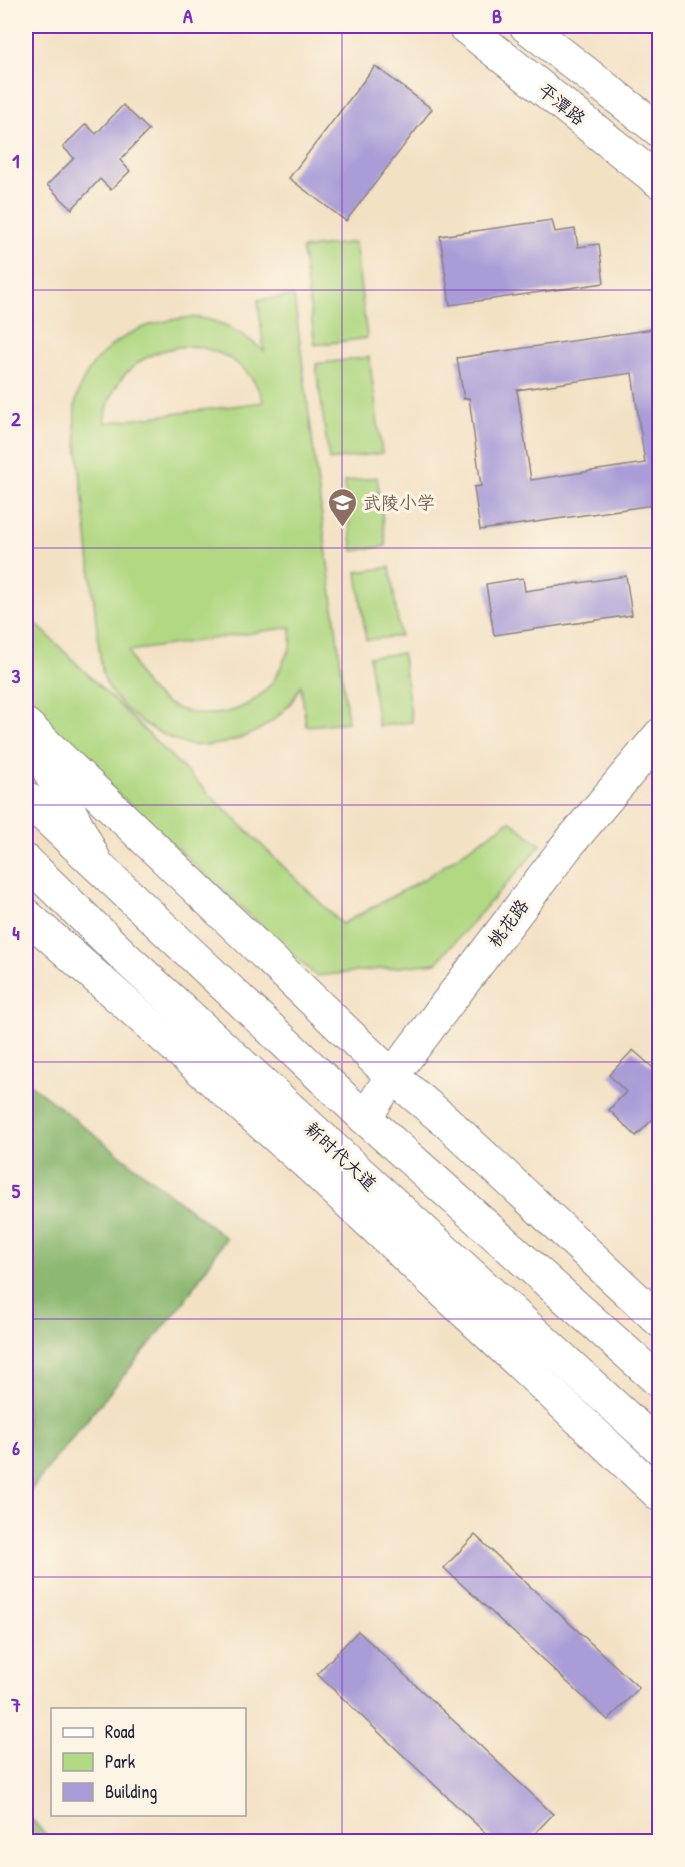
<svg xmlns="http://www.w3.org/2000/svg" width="685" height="1867" viewBox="0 0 685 1867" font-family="'Patrick Hand','LXGW WenKai TC',sans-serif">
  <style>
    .green { fill: #b1d883; stroke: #6a7d5f; stroke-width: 1.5; fill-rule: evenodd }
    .forest { fill: #8cb871; stroke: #576d56; stroke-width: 1.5 }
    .building { fill: #a99cd7; fill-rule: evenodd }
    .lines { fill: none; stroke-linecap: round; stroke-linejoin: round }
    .minor-casing { stroke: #8a8280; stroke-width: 35 }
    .major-casing { stroke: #8a8280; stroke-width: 35 }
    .minor { stroke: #fff; stroke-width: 33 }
    .major { stroke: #fff; stroke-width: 33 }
    .grid { fill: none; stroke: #7b2cbf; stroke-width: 1.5; stroke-opacity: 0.55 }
    .labels { text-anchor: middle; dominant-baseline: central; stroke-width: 6; stroke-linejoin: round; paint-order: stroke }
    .street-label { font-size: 18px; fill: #22223b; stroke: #fcf5e5 }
    .education-label { font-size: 18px; fill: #785e54; stroke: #fcf5e5; text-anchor: start }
    .neatline { fill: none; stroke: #7b2cbf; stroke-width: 2 }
    .grid-label { font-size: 20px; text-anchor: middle; font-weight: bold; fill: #7b2cbf }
  </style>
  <rect width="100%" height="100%" fill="#fcf5e5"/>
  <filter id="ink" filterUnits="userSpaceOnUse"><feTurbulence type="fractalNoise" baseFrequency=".0167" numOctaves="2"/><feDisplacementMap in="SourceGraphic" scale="12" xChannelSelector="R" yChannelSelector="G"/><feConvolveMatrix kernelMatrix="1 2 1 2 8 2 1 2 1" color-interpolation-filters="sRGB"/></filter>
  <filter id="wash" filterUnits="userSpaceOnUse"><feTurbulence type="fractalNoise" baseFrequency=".008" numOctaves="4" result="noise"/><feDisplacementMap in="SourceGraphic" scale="24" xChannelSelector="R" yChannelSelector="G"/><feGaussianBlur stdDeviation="1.35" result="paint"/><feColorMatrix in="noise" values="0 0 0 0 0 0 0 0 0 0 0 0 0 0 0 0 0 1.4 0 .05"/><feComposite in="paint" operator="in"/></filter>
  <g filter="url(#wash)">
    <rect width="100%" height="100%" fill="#f3e1c4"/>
    <g class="green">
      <path d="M 355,242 L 367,338 L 315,345 L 302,249 Z"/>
      <path d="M 294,296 L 348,722 L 306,726 L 301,685 C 298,690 296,696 292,701 C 269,731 227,749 190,745 C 178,743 159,733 148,726 C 130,715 110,696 103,675 C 102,669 101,663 100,657 L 75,424 C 75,417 74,408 76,401 C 85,358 126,328 167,321 C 177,319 189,316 199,318 C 225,321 244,335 264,351 L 258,300 ZM 194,346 C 228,352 252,368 264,402 L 104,423 C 111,374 145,347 194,346 ZM 291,627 C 291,633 292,640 291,645 C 290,651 285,657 283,662 C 279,671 276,679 269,686 C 237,726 171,723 142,680 C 136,671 133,661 129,651 Z"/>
      <path d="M 369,357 L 382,453 L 329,460 L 316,364 Z"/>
      <path d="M 377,477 L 386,546 L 353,551 L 344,482 Z"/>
      <path d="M 390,567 L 400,636 L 366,640 L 357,572 Z"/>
      <path d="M 26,614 L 342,924 L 424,879 L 510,821 L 541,845 L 436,963 L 316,976 L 26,709 Z"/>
      <path d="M 402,653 L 412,722 L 378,726 L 369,657 Z"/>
    </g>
    <g class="forest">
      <path d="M 26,1081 L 226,1238 L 182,1305 L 53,1461 L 26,1497 Z"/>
      <path d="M 26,1813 L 52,1841 L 26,1841 Z"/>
    </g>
    <g id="blocks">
      <g class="building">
        <path d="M 375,66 L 432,109 L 346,221 L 289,178 Z"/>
        <path d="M 123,105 L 149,130 L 120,160 L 130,171 L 111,190 L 100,179 L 72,209 L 47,185 L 74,158 L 63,147 L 86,124 L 96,134 Z"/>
        <path d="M 552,220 L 555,232 L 575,229 L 578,247 L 599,244 L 604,283 L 450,305 L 440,236 Z"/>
        <path d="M 660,328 L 660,504 L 480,530 L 474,487 L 481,486 L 469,398 L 464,399 L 457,358 ZM 632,373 L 645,463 L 531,480 L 517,390 Z"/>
        <path d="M 626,576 L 632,615 L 494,635 L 486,584 L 523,578 L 525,591 Z"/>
        <path d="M 633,1050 L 660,1074 L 660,1112 L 636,1136 L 609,1110 L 626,1092 L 609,1075 Z"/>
        <path d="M 475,1535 L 639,1688 L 608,1720 L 444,1568 Z"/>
        <path d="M 358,1631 L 553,1814 L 527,1842 L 495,1842 L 317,1674 Z"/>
      </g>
    </g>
  </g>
  <g filter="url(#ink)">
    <use href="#blocks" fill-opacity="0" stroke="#8a8280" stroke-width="1.5"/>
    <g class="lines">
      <defs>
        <g id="minor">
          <path d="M 464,26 L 660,182"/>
          <path d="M 526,26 L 660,131"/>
          <path d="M 26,725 L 392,1076 L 447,1122 L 660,1321"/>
          <path d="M 38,749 L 95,861"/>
          <path d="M 26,915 L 312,1168 L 660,1495"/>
          <path d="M 365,1118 L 392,1076 L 566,847 L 660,735"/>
        </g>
        <g id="major">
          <path d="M 26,798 L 365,1118 L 660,1382"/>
          <path d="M 26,861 L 129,961 L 660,1448"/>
        </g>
      </defs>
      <use href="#minor" class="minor-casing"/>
      <use href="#major" class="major-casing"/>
      <use href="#minor" class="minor"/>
      <use href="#major" class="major"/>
    </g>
  </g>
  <path class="grid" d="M 342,26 L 342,1842M 26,290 L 660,290M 26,548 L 660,548M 26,805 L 660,805M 26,1062 L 660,1062M 26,1319 L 660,1319M 26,1577 L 660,1577"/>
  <defs>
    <symbol id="school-pin" viewBox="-11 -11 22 30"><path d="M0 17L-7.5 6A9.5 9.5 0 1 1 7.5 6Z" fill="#8d6e63" stroke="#fcf5e5"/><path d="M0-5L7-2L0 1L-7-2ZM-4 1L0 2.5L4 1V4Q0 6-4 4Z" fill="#fff"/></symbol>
  </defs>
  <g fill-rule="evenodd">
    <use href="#school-pin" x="326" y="486" width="33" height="45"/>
  </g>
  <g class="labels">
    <g class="street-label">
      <text transform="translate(562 104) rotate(39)">平潭路</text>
      <text transform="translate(508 923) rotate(-53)">桃花路</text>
      <text transform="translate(341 1156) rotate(43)">新时代大道</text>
    </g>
    <g class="education-label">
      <text x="363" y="502">武陵小学</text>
    </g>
  </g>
  <rect width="685" height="1867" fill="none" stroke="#fcf5e5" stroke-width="66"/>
  <rect x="51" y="1708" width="195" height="108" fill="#fcf5e5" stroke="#a5a1a1" stroke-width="1.5"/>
  <rect x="63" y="1728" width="30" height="9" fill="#ffffff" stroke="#a5a1a1" stroke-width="1.5"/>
  <text x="105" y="1738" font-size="18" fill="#22223b">Road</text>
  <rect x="63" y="1753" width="30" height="18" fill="#b1d883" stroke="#a5a1a1" stroke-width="1.5"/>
  <text x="105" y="1768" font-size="18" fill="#22223b">Park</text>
  <rect x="63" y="1783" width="30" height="18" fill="#a99cd7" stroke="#a5a1a1" stroke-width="1.5"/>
  <text x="105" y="1798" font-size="18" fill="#22223b">Building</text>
  <rect x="33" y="33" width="619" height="1801" class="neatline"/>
  <g class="grid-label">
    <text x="188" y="23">A</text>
    <text x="497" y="23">B</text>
    <text x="16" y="168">1</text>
    <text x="16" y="426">2</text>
    <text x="16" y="683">3</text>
    <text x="16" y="940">4</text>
    <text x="16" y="1198">5</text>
    <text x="16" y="1455">6</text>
    <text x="16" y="1712">7</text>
  </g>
</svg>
